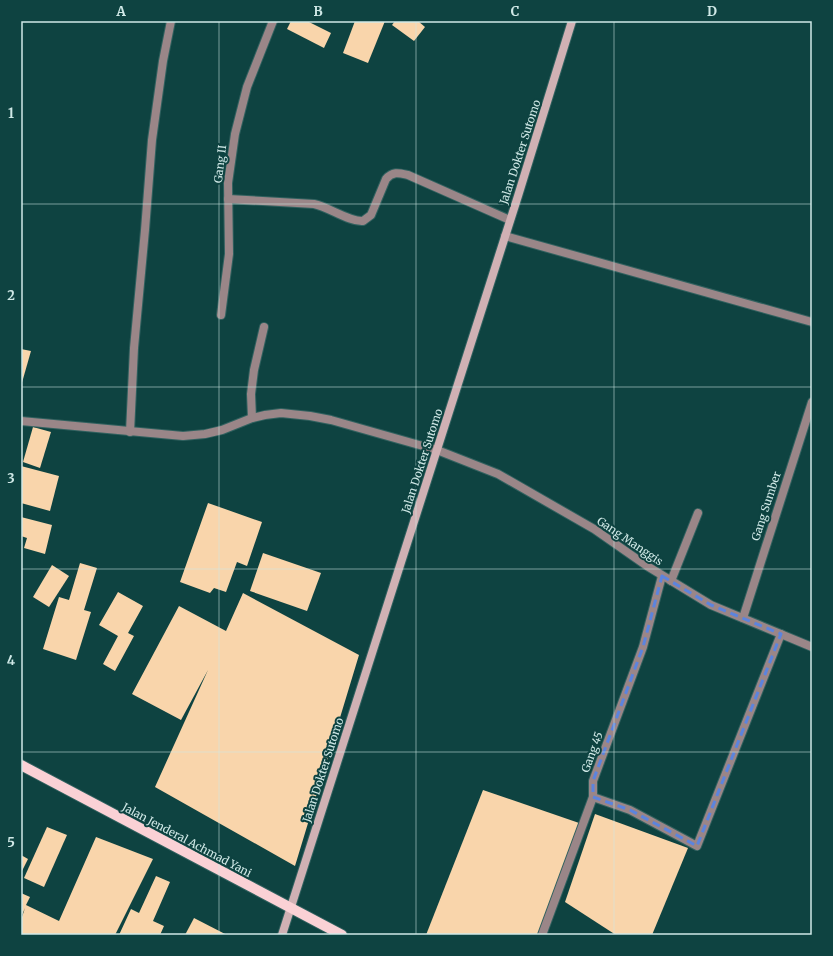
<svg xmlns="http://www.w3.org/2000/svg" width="833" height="956" viewBox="0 0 833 956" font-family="Merriweather,serif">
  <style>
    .building { fill: #f9d5ab }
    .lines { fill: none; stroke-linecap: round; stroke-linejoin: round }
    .street-casing { stroke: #31615f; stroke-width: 10 }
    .secondary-casing { stroke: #31615f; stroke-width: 10 }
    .primary-casing { stroke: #31615f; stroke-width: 12 }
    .street { stroke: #9a8688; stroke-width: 8 }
    .secondary { stroke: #d0b1b4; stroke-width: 8 }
    .primary { stroke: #fad1d5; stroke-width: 10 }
    .marked { fill: none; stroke: #5c84dd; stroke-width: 3; stroke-dasharray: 8 5; stroke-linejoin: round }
    .grid { fill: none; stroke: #d0e9e7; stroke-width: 1; stroke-opacity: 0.55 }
    .labels { text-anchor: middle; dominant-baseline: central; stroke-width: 4; stroke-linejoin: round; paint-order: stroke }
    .street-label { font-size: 11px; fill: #d0e9e7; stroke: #0e4341 }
    .neatline { fill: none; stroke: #d0e9e7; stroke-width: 1.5 }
    .grid-label { font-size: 13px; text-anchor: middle; font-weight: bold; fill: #d0e9e7 }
  </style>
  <rect width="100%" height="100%" fill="#0e4341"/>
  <g class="building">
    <path d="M 291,21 L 307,21 L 331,33 L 324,48 L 287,29 Z"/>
    <path d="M 355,21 L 385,21 L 368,63 L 343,53 Z"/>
    <path d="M 395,21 L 418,21 L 425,27 L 414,41 L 392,25 Z"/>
    <path d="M 21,349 L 31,351 L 21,386 Z"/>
    <path d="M 33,427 L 51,432 L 40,468 L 23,462 Z"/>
    <path d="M 21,466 L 59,476 L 50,511 L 21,503 Z"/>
    <path d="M 208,503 L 262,522 L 247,566 L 237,562 L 226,592 L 214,588 L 210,593 L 180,582 Z"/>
    <path d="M 21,517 L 52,525 L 45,554 L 24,548 L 27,538 L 21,536 Z"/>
    <path d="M 263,553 L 321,573 L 307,611 L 250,591 Z"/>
    <path d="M 80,563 L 97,568 L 84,610 L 91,612 L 76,660 L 43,649 L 59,597 L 69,600 Z"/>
    <path d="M 52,565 L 69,576 L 49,607 L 33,597 Z"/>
    <path d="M 118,592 L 143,606 L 128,633 L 134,636 L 115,671 L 103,664 L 118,636 L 99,625 Z"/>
    <path d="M 243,593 L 359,655 L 295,866 L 155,787 L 208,670 L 181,720 L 132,694 L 179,606 L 226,631 Z"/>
    <path d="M 483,790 L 582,824 L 542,935 L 426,935 Z"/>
    <path d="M 595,814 L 688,848 L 652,935 L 616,935 L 565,902 Z"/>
    <path d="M 47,827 L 67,835 L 44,887 L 24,878 Z"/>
    <path d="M 96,837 L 153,859 L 115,935 L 21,935 L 21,920 L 25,908 L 21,917 L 21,893 L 30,897 L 26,905 L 59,921 Z"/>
    <path d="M 21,855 L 28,859 L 21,873 Z"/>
    <path d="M 156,876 L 170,882 L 153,921 L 164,926 L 160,935 L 119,935 L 131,909 L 139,913 Z"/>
    <path d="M 194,918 L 227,935 L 185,935 Z"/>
  </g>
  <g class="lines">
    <defs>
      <g id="street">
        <path d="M 228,199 L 314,204 C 329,207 349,222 363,221 L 371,215 L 386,179 C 393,171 399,173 408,175 L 510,220"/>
        <path d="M 505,236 L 812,322"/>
        <path d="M 221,315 L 229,254 L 228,183 L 235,134 L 247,87 L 273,21"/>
        <path d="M 252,418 L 251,394 L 254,370 L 264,327"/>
        <path d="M 21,421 L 183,436 L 205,434 L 222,430 L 252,418 L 265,415 L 281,413 L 310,416 L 331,420 L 437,450 L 498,474 L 594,529 L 647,566 L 711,605 L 812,647"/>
        <path d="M 130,432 L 134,348 L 145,230 L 152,140 L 163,61 L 171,21"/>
        <path d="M 671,581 L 698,513"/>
        <path d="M 743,618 L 812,402"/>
        <path d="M 593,797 L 630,810 L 697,846 L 781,634"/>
        <path d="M 542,935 L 593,797 L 593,781 L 643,647 L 662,576"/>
      </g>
      <path id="secondary" d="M 282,935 L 518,196 L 572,21"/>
      <path id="primary" d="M 21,765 L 342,935"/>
    </defs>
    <use href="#street" class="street-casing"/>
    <use href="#secondary" class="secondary-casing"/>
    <use href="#primary" class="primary-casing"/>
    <use href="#street" class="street"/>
    <use href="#secondary" class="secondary"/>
    <use href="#primary" class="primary"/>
  </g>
  <path class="marked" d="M 662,576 L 711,605 L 781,634 L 697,846 L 630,810 L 593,797 L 593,781 L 643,647 Z"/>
  <path class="grid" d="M 219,21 L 219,935M 416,21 L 416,935M 614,21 L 614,935M 21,204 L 812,204M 21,387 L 812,387M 21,569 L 812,569M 21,752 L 812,752"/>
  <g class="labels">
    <g class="street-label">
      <text transform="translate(520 152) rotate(-72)">Jalan Dokter Sutomo</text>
      <text transform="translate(220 164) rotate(-83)">Gang II</text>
      <text transform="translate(422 461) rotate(-72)">Jalan Dokter Sutomo</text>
      <text transform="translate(766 506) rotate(-72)">Gang Sumber</text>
      <text transform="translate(630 541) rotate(34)">Gang Manggis</text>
      <text transform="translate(592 752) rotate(-70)">Gang 45</text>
      <text transform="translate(323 770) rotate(-72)">Jalan Dokter Sutomo</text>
      <text transform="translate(187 840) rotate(28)">Jalan Jenderal Achmad Yani</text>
    </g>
  </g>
  <rect width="833" height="956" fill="none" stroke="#0e4341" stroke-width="44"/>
  <rect x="22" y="22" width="789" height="912" class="neatline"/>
  <g class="grid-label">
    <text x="121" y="16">A</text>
    <text x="318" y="16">B</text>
    <text x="515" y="16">C</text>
    <text x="712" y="16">D</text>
    <text x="11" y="118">1</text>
    <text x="11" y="300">2</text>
    <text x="11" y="483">3</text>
    <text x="11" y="665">4</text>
    <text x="11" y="847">5</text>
  </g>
</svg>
